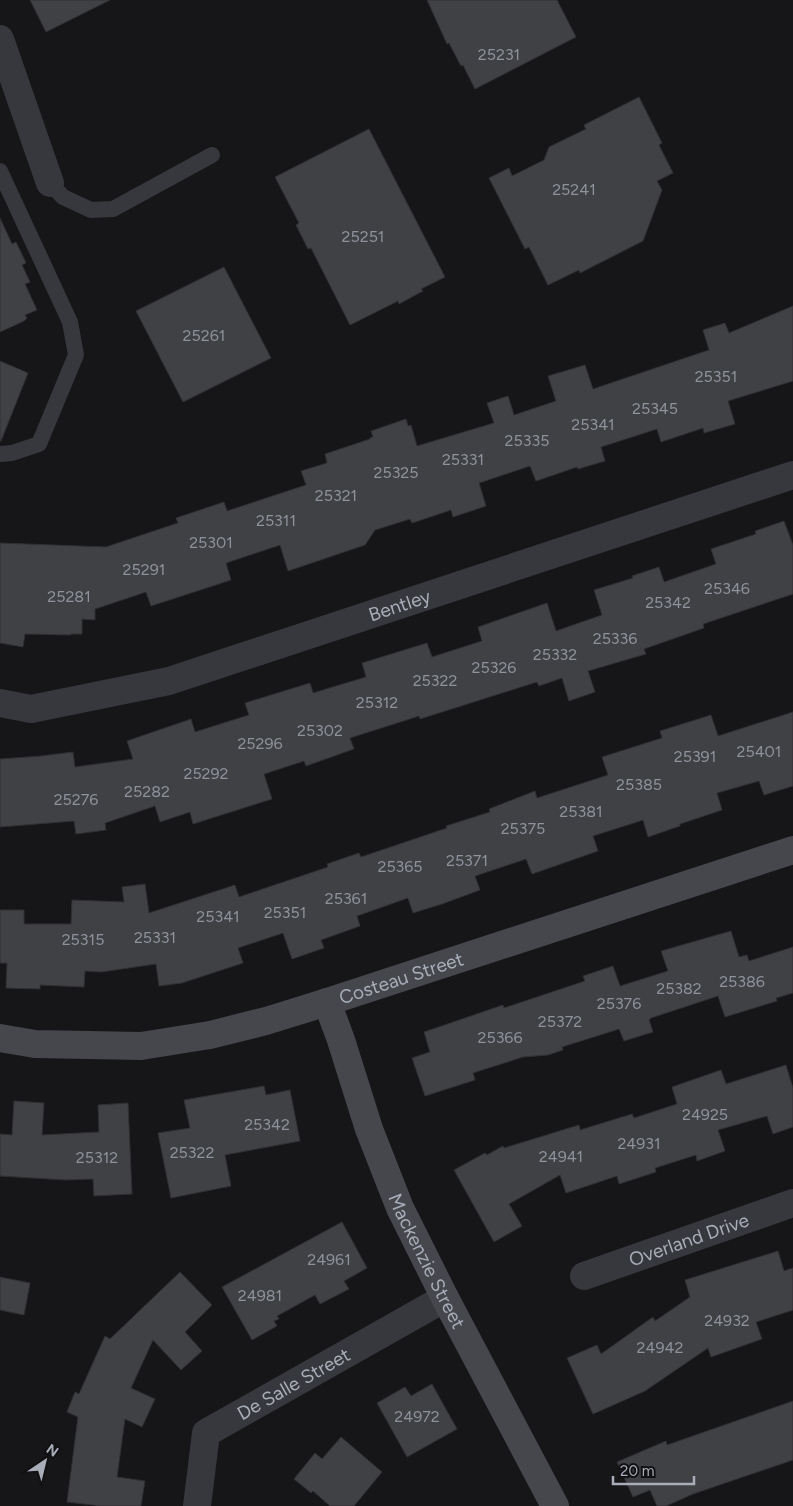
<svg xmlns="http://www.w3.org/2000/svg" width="793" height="1506" viewBox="0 0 793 1506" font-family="Figtree,sans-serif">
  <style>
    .building { fill: #404145; stroke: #303034 }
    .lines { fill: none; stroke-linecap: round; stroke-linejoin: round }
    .lane { stroke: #37383d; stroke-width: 16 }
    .street { stroke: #37383d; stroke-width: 28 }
    .secondary { stroke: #45474d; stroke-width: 28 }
    .labels { text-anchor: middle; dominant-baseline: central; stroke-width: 4; stroke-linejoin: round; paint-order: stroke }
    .number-label { font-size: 16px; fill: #8e929b }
    .street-label { font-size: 19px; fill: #a8adb8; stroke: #111113 }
  </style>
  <rect width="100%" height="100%" fill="#161618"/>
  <g class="building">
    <path d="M 30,0 L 110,0 L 46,32 Z"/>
    <path d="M 427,0 L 557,0 L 576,37 L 475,89 L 463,65 L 461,66 L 449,43 L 447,44 Z"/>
    <path d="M 639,97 L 662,143 L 659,145 L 673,173 L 657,181 L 662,190 L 643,241 L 580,273 L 579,270 L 548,285 L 529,247 L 525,249 L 489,178 L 509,168 L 512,176 L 544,160 L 549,147 L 586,129 L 584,125 Z"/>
    <path d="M 369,129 L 445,277 L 421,289 L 423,291 L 399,304 L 398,301 L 350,325 L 311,248 L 308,249 L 296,225 L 299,223 L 275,177 Z"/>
    <path d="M 0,218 L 12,244 L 16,242 L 26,263 L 22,265 L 30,282 L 25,284 L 37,310 L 25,315 L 27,318 L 24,321 L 0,332 Z"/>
    <path d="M 224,267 L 271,358 L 183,402 L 136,311 Z"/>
    <path d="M 793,306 L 793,381 L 728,401 L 735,424 L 704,433 L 703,428 L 661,442 L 657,429 L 601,447 L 605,461 L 578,469 L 577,467 L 536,481 L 530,466 L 479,483 L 486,506 L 453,517 L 451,510 L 412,523 L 410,519 L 375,530 L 365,545 L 288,571 L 280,545 L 226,563 L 231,580 L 151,606 L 146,592 L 95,609 L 95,620 L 82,619 L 82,634 L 71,634 L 71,635 L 25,634 L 23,647 L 0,643 L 0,543 L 106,547 L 178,523 L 176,518 L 224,502 L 227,511 L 306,485 L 301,471 L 327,463 L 325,454 L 370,439 L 370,438 L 373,437 L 371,431 L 406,419 L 408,426 L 411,425 L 417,446 L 494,423 L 487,403 L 508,396 L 514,415 L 556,401 L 548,376 L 585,365 L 593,389 L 709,350 L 703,330 L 725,323 L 729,333 Z"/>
    <path d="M 0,361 L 28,373 L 1,441 L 0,441 Z"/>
    <path d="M 784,521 L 793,545 L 793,594 L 703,624 L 704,628 L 644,649 L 646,654 L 588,671 L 595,692 L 569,701 L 562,678 L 539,686 L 537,682 L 420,719 L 419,716 L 350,738 L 354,749 L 306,766 L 304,761 L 264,774 L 272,799 L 193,824 L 190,812 L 160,822 L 155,806 L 105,823 L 106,830 L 76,834 L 74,821 L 0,827 L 0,759 L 41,756 L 73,752 L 75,767 L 133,759 L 127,741 L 191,719 L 195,732 L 249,715 L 245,703 L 310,683 L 313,693 L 366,677 L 362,663 L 427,643 L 432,657 L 482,641 L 478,627 L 547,603 L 556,631 L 602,615 L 594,590 L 633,578 L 632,576 L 659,567 L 664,582 L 716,564 L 711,549 L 756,534 L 755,531 Z"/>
    <path d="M 793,712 L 793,786 L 764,795 L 759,781 L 717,793 L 722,810 L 680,824 L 680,826 L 648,837 L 643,820 L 593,836 L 598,851 L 532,874 L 526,859 L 475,876 L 480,890 L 442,904 L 413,913 L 408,898 L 357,916 L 360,926 L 321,940 L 324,948 L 292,959 L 283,933 L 238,948 L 243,963 L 182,983 L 159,986 L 156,964 L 101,972 L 85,971 L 84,987 L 40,985 L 40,989 L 6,988 L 7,963 L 0,963 L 0,910 L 24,910 L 24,924 L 71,924 L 72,900 L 124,902 L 122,887 L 145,884 L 149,913 L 235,885 L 239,897 L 328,867 L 327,864 L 359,853 L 361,857 L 447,828 L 446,826 L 490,812 L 489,809 L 535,791 L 537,798 L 608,775 L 602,757 L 662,738 L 660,731 L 711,715 L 718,736 Z"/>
    <path d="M 731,931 L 739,957 L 747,955 L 749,961 L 793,947 L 793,993 L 776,998 L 777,1001 L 725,1017 L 718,996 L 651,1018 L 649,1020 L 653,1032 L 624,1041 L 619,1029 L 562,1047 L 563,1050 L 548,1055 L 523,1057 L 473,1073 L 475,1080 L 425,1096 L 412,1058 L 430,1052 L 424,1032 L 503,1005 L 504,1008 L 585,981 L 583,976 L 613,966 L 620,986 L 668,971 L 661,951 Z"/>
    <path d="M 786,1065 L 793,1088 L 793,1127 L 773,1134 L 767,1116 L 718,1130 L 725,1151 L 697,1161 L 696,1155 L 655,1168 L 656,1172 L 619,1184 L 617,1176 L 566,1193 L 560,1175 L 509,1204 L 522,1226 L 494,1242 L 454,1170 L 485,1153 L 487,1155 L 503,1146 L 504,1148 L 579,1125 L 580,1130 L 632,1114 L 634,1118 L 677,1104 L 672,1087 L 721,1070 L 726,1084 Z"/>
    <path d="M 264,1086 L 266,1095 L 290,1090 L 300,1141 L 225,1155 L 231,1186 L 171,1198 L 158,1133 L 190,1128 L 184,1100 Z"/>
    <path d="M 14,1101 L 44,1103 L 42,1135 L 99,1132 L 98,1105 L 128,1103 L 132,1194 L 94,1196 L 93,1179 L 66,1180 L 0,1176 L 0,1134 L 12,1135 Z"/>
    <path d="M 342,1222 L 367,1268 L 344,1281 L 349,1289 L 320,1304 L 315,1295 L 277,1316 L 279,1319 L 274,1321 L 277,1326 L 252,1340 L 222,1287 Z"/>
    <path d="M 778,1251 L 784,1271 L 793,1268 L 793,1310 L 756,1322 L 762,1339 L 711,1357 L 708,1348 L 645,1391 L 593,1414 L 567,1358 L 597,1345 L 601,1354 L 653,1317 L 655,1321 L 690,1297 L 685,1280 Z"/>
    <path d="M 180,1272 L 212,1305 L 185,1332 L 202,1351 L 181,1370 L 153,1340 L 131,1388 L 155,1399 L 142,1427 L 125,1419 L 117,1477 L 145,1481 L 141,1506 L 101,1506 L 67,1502 L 78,1417 L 67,1412 L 75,1392 L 79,1394 L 105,1336 L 110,1339 Z"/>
    <path d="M 0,1277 L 30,1283 L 24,1315 L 0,1310 Z"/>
    <path d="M 432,1384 L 457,1429 L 407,1457 L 377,1403 L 405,1387 L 411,1396 Z"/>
    <path d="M 793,1401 L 793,1460 L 693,1494 L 666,1506 L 657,1506 L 650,1490 L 633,1497 L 617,1462 L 666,1441 L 667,1445 Z"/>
    <path d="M 341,1437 L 382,1472 L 354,1506 L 330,1506 L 313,1491 L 311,1493 L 294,1479 L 315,1453 L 322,1459 Z"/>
  </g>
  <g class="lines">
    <g class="lane">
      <path d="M 0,171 L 70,322 L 76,355 L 39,444 L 12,453 L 0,454"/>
      <path d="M 50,183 L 63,197 L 91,210 L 113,209 L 212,155"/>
    </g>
    <g class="street">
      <path d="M 0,39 L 50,183"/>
      <path id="s1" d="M 0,703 L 31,709 L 169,681 L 793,475"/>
      <path id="s2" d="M 584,1276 L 793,1203"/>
      <path id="s3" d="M 197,1506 L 206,1433 L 445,1298"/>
    </g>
    <g class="secondary">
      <path id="s4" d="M 327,1002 L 341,1040 L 369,1129 L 400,1208 L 445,1298 L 555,1506"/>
      <path id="s5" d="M 0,1038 L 35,1044 L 141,1046 L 210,1035 L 266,1021 L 327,1002 L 793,850"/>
    </g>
  </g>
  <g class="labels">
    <g class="number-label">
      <text x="499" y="54">25231</text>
      <text x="574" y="189">25241</text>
      <text x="363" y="236">25251</text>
      <text x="204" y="335">25261</text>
      <text x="716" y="376">25351</text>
      <text x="655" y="408">25345</text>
      <text x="593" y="424">25341</text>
      <text x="527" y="440">25335</text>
      <text x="463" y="459">25331</text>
      <text x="396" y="472">25325</text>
      <text x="336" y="495">25321</text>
      <text x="276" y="520">25311</text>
      <text x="211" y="542">25301</text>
      <text x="144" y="569">25291</text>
      <text x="727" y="588">25346</text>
      <text x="69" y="596">25281</text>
      <text x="668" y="602">25342</text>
      <text x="615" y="638">25336</text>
      <text x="555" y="654">25332</text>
      <text x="494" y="667">25326</text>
      <text x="435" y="680">25322</text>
      <text x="377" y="702">25312</text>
      <text x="320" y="730">25302</text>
      <text x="260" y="743">25296</text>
      <text x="759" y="751">25401</text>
      <text x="695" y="756">25391</text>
      <text x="206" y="773">25292</text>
      <text x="639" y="784">25385</text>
      <text x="147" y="791">25282</text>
      <text x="76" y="799">25276</text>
      <text x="581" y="811">25381</text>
      <text x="523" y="828">25375</text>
      <text x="467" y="860">25371</text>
      <text x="400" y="866">25365</text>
      <text x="346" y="898">25361</text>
      <text x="285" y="912">25351</text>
      <text x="218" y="916">25341</text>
      <text x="155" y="937">25331</text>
      <text x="83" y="939">25315</text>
      <text x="742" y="981">25386</text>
      <text x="679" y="988">25382</text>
      <text x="619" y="1003">25376</text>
      <text x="560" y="1021">25372</text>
      <text x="500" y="1037">25366</text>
      <text x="705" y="1114">24925</text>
      <text x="267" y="1124">25342</text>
      <text x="639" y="1143">24931</text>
      <text x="192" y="1152">25322</text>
      <text x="561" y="1156">24941</text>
      <text x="97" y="1157">25312</text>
      <text x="329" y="1259">24961</text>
      <text x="260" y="1295">24981</text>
      <text x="727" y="1320">24932</text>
      <text x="660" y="1347">24942</text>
      <text x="417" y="1416">24972</text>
    </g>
    <g class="street-label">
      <text stroke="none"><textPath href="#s1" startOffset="415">Bentley</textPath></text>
      <text stroke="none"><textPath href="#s5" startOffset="411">Costeau Street</textPath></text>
      <text stroke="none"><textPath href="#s2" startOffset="111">Overland Drive</textPath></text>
      <text stroke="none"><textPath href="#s4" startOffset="278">Mackenzie Street</textPath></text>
      <text stroke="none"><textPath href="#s3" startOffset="174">De Salle Street</textPath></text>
    </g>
  </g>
  <g transform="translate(45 1461) rotate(35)" stroke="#111113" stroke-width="4" paint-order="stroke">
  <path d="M0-4L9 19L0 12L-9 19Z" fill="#a8adb8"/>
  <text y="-8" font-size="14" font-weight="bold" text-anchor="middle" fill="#a8adb8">N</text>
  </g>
  <path d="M613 1476v8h81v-8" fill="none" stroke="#a8adb8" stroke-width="2.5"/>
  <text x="620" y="1476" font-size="15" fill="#a8adb8" stroke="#111113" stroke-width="4" paint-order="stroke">20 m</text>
</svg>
